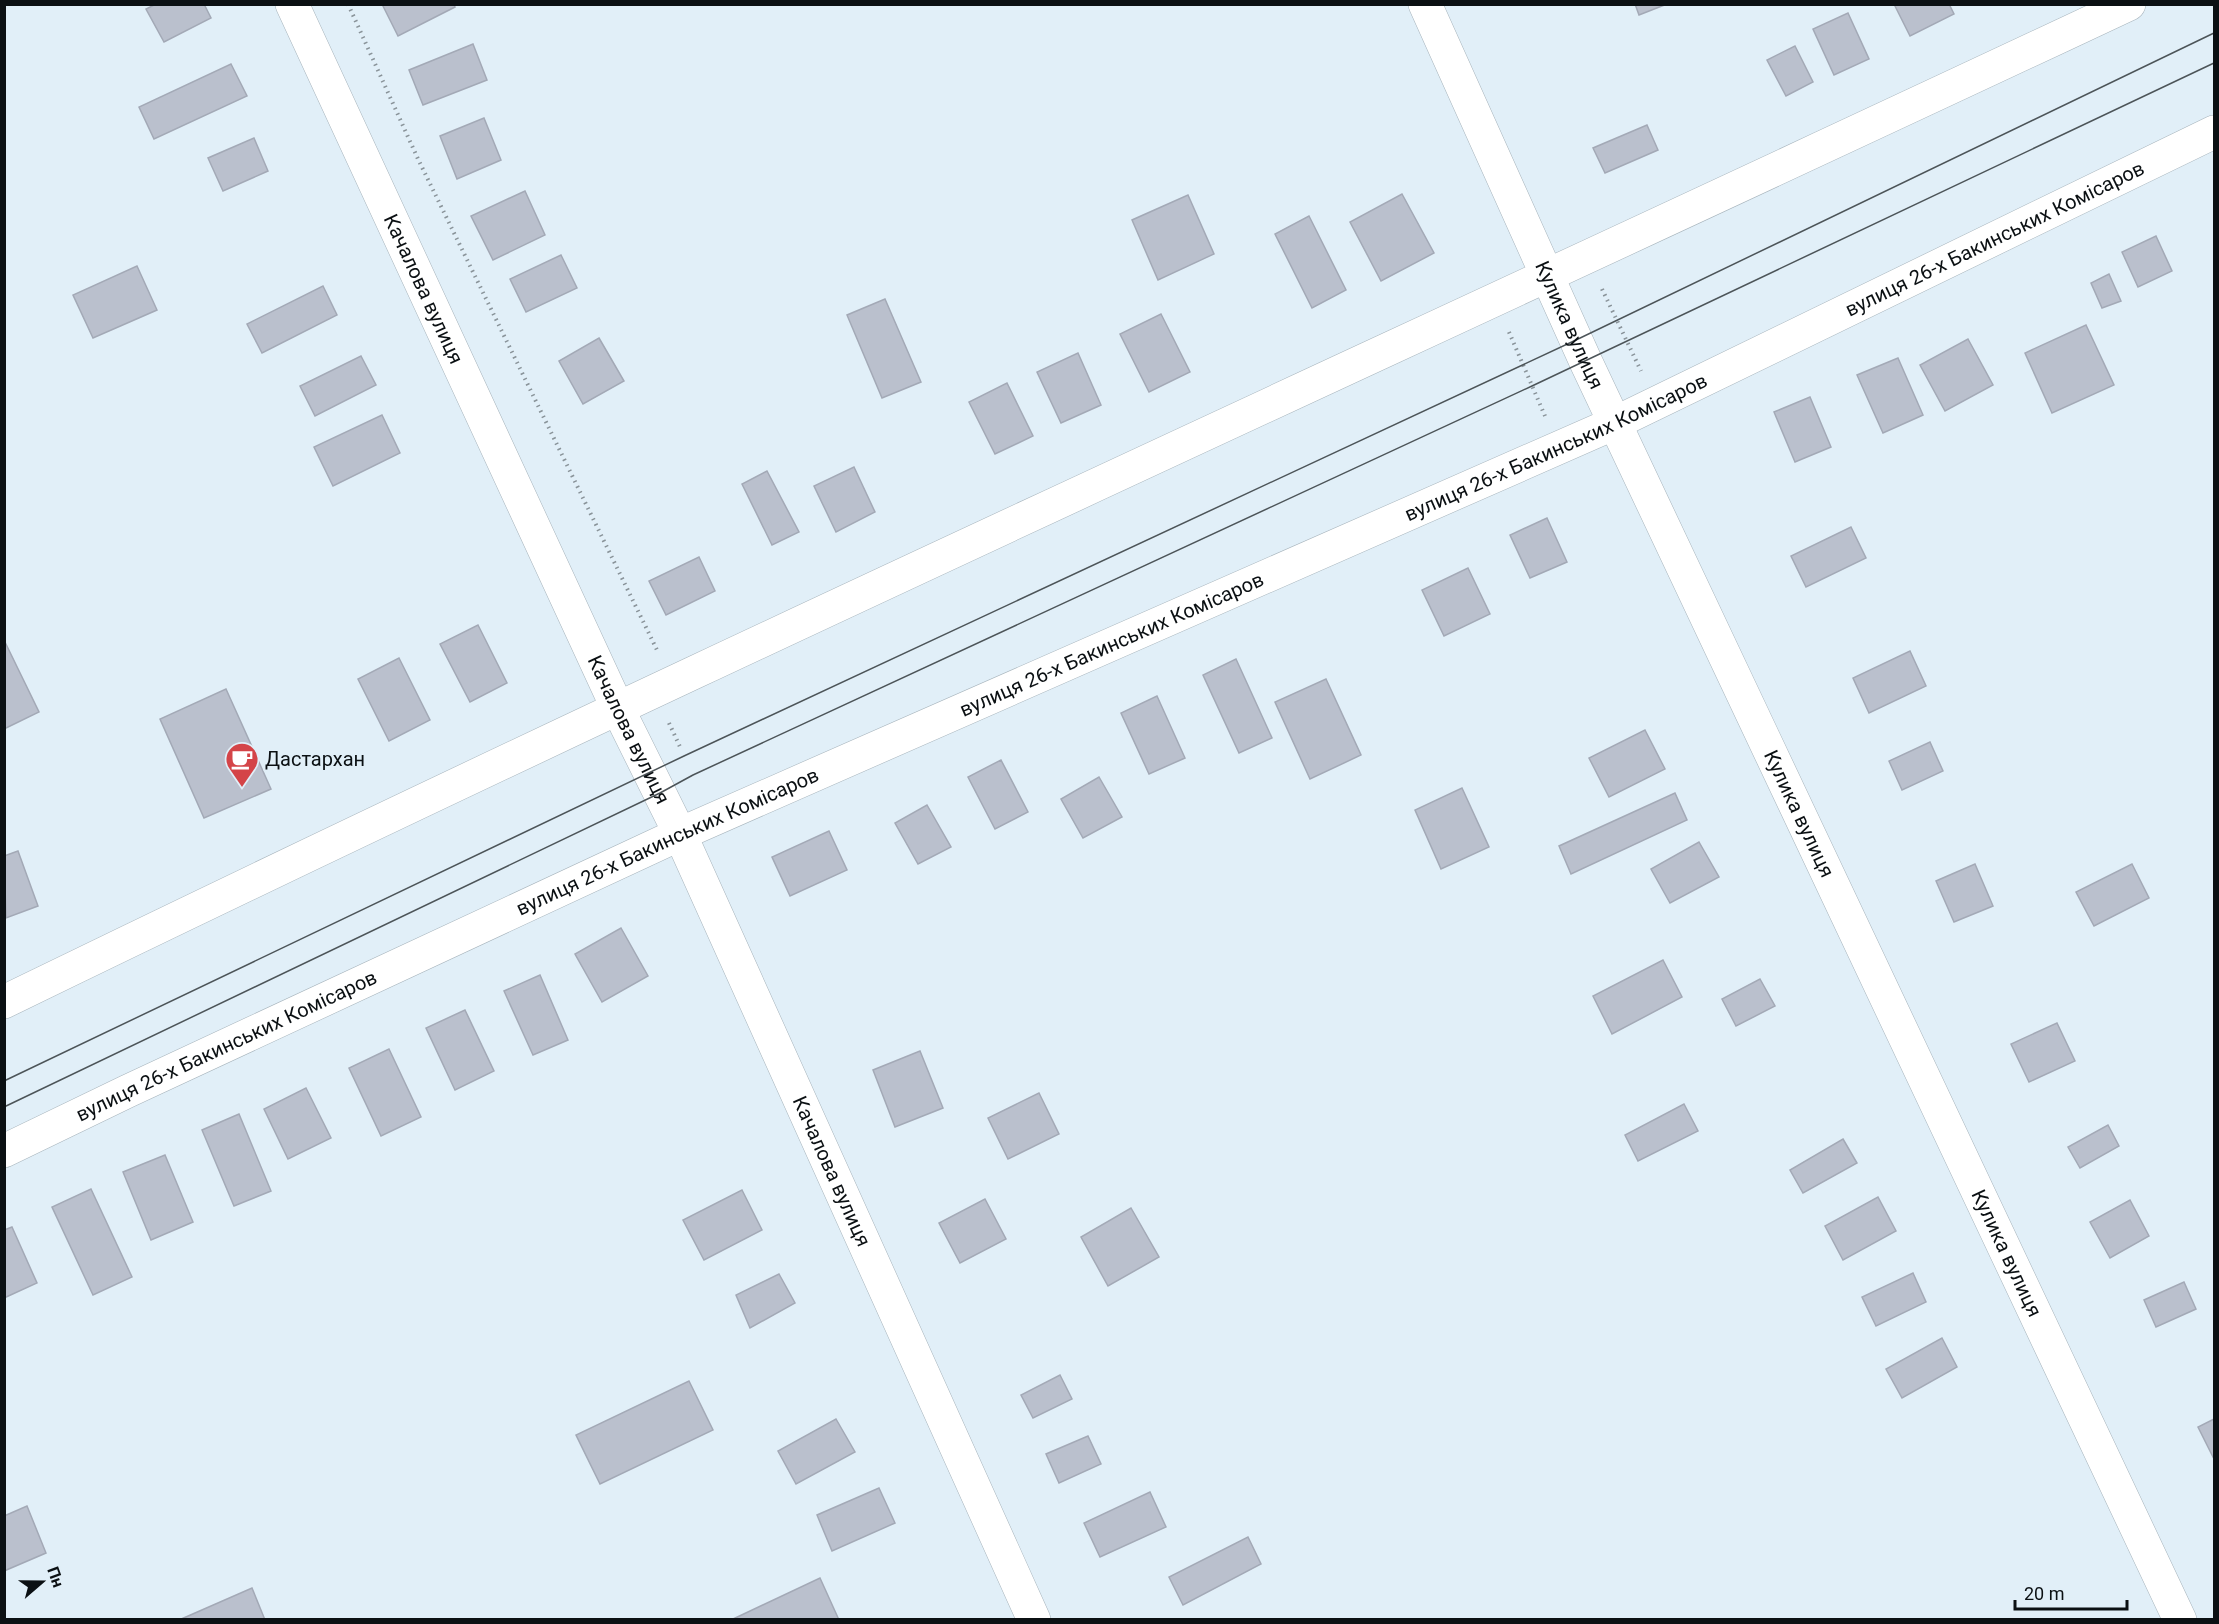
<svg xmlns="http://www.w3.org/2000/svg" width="2219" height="1624" viewBox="0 0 2219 1624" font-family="Roboto,sans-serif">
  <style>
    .building { fill: #bac0cd; stroke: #a3a9b6; stroke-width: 1.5 }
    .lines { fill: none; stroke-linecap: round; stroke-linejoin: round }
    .minor-casing { stroke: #a7b4bc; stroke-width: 34 }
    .path { stroke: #899399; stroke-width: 4; stroke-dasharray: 1.5 4.5; stroke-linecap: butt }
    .minor { stroke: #fff; stroke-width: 33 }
    .tram { stroke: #4c5458; stroke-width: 1.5 }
    .labels { text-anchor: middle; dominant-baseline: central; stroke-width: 4.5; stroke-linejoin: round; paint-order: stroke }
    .street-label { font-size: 20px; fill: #0b1013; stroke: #e1eff8 }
    .poi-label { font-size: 20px; fill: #0b1013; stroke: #e1eff8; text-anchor: start }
  </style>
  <rect width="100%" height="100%" fill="#e1eff8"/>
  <g class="building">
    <path d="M 156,4 L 204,4 L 211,18 L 164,42 L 146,9 Z"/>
    <path d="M 382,4 L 454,4 L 455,7 L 398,36 Z"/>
    <path d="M 1635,4 L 1667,4 L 1639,15 Z"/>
    <path d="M 1894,4 L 1949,4 L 1954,14 L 1910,36 Z"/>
    <path d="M 1848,13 L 1869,59 L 1834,75 L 1813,29 Z"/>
    <path d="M 473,44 L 487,80 L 423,105 L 409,70 Z"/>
    <path d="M 1795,46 L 1813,82 L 1786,96 L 1767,60 Z"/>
    <path d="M 231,64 L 247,96 L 154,139 L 139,107 Z"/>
    <path d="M 484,118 L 501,160 L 457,179 L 440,136 Z"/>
    <path d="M 1647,125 L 1658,150 L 1605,173 L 1593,148 Z"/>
    <path d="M 254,138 L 268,171 L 223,191 L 208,158 Z"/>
    <path d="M 525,191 L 545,235 L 493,260 L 471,216 Z"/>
    <path d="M 1402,194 L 1434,253 L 1381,281 L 1350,222 Z"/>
    <path d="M 1188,195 L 1214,254 L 1158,280 L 1132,220 Z"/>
    <path d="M 1309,216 L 1346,290 L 1312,308 L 1275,234 Z"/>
    <path d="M 2156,236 L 2172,271 L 2138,287 L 2122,252 Z"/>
    <path d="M 561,255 L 577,288 L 526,312 L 510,279 Z"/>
    <path d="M 137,266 L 157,310 L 93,338 L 73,295 Z"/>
    <path d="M 2109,274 L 2121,301 L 2102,308 L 2091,283 Z"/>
    <path d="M 323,286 L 337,315 L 262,353 L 247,324 Z"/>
    <path d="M 885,299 L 921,382 L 882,398 L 847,315 Z"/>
    <path d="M 1161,314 L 1190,372 L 1149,392 L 1120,334 Z"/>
    <path d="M 2086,325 L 2114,385 L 2052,413 L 2025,353 Z"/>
    <path d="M 599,338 L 624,381 L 583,404 L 559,361 Z"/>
    <path d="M 1968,339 L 1993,385 L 1945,411 L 1920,365 Z"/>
    <path d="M 1078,353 L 1101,405 L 1061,423 L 1037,372 Z"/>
    <path d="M 361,356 L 376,385 L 315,416 L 300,386 Z"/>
    <path d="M 1898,358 L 1923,415 L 1883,433 L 1857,375 Z"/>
    <path d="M 1007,383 L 1033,436 L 995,454 L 969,402 Z"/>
    <path d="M 1810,397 L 1831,447 L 1795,462 L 1774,412 Z"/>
    <path d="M 382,415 L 400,453 L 333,486 L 314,447 Z"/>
    <path d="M 854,467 L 875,512 L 836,532 L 814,486 Z"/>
    <path d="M 767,471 L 799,532 L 772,545 L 742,484 Z"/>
    <path d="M 1547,518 L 1567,562 L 1530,578 L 1510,535 Z"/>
    <path d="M 1851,527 L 1866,558 L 1806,587 L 1791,556 Z"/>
    <path d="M 699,557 L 715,591 L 666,615 L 649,581 Z"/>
    <path d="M 1468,568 L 1490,614 L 1444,636 L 1422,590 Z"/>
    <path d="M 478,625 L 507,683 L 470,702 L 440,644 Z"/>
    <path d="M 4,640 L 39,712 L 4,729 Z"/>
    <path d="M 1910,651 L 1926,686 L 1869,713 L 1853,678 Z"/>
    <path d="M 399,658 L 430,720 L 389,741 L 358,679 Z"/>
    <path d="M 1236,659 L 1272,738 L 1239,753 L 1203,675 Z"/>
    <path d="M 1326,679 L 1361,755 L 1310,779 L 1275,702 Z"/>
    <path d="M 226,689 L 271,789 L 204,818 L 160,719 Z"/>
    <path d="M 1157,696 L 1185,758 L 1149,774 L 1121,713 Z"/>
    <path d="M 1645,730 L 1665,769 L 1609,797 L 1589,758 Z"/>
    <path d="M 1930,742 L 1943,771 L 1902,790 L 1889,761 Z"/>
    <path d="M 1001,760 L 1028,812 L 995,829 L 968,777 Z"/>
    <path d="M 1099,777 L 1122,817 L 1083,838 L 1061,799 Z"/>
    <path d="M 1462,788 L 1489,847 L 1441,869 L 1415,810 Z"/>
    <path d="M 1675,793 L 1687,820 L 1571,874 L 1559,846 Z"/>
    <path d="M 927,805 L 951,847 L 918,864 L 895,823 Z"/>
    <path d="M 829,831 L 847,870 L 790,896 L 772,857 Z"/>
    <path d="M 1699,842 L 1719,877 L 1670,903 L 1651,869 Z"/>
    <path d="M 18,851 L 38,906 L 6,918 L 4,856 Z"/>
    <path d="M 1975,864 L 1993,906 L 1954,922 L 1936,881 Z"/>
    <path d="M 2132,864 L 2149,898 L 2094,926 L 2076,892 Z"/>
    <path d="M 621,928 L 648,976 L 602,1002 L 575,954 Z"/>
    <path d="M 1663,960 L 1682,997 L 1612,1034 L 1593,996 Z"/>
    <path d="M 540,975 L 568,1040 L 533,1055 L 504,991 Z"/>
    <path d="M 1760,979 L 1775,1006 L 1736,1026 L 1722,999 Z"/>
    <path d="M 465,1010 L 494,1071 L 455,1090 L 426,1028 Z"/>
    <path d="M 2057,1023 L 2075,1061 L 2029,1082 L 2011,1044 Z"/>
    <path d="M 389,1049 L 421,1117 L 381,1136 L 349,1068 Z"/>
    <path d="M 920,1051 L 943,1108 L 895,1127 L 873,1070 Z"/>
    <path d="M 306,1088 L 331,1138 L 288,1159 L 264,1109 Z"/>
    <path d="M 1039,1093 L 1059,1134 L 1008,1159 L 988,1118 Z"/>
    <path d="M 1684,1104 L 1698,1131 L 1638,1161 L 1625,1135 Z"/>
    <path d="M 239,1114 L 271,1191 L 234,1206 L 202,1130 Z"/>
    <path d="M 2108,1125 L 2119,1146 L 2080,1168 L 2068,1147 Z"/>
    <path d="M 1843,1139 L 1857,1163 L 1803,1193 L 1790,1170 Z"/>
    <path d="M 165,1155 L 193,1222 L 151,1240 L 123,1172 Z"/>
    <path d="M 91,1189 L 132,1277 L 93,1295 L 52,1207 Z"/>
    <path d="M 742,1190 L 762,1230 L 704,1260 L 683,1220 Z"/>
    <path d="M 1878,1197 L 1896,1231 L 1843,1260 L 1825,1226 Z"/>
    <path d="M 985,1199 L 1006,1239 L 960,1263 L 939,1223 Z"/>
    <path d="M 2130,1200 L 2149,1236 L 2110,1258 L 2090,1222 Z"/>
    <path d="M 1131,1208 L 1159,1257 L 1108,1286 L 1081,1237 Z"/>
    <path d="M 12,1227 L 37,1283 L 4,1298 L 4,1230 Z"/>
    <path d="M 1913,1273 L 1926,1302 L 1876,1326 L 1862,1297 Z"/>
    <path d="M 779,1274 L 795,1303 L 750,1328 L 736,1295 Z"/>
    <path d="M 2184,1282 L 2196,1309 L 2156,1327 L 2144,1300 Z"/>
    <path d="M 1942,1338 L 1957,1367 L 1902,1398 L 1886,1369 Z"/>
    <path d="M 1060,1375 L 1072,1399 L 1033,1418 L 1021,1395 Z"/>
    <path d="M 689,1381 L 713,1430 L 600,1484 L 576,1435 Z"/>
    <path d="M 836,1419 L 855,1452 L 796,1484 L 778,1451 Z"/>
    <path d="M 2214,1419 L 2214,1456 L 2213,1457 L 2198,1427 Z"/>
    <path d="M 1088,1436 L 1101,1464 L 1059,1483 L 1046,1454 Z"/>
    <path d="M 879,1488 L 895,1523 L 832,1551 L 817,1515 Z"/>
    <path d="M 1150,1492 L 1166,1527 L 1100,1557 L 1084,1523 Z"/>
    <path d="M 27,1506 L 46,1553 L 4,1571 L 4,1516 Z"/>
    <path d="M 1248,1537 L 1261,1564 L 1183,1605 L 1169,1577 Z"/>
    <path d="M 820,1578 L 839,1620 L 731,1620 Z"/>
    <path d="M 252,1588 L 265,1620 L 179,1620 Z"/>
  </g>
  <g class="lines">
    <defs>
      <g id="minor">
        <path id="s1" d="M 292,4 L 617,707 L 680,834 L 1034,1620"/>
        <path id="s2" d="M 1425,4 L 1585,360 L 2180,1620"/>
        <path d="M 4,1002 C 708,659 1421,337 2129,4"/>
        <path id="s3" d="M 4,1151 L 128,1091 L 680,834 L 1615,423 L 2214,132"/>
      </g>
    </defs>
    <use href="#minor" class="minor-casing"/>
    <g class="path">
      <path d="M 348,4 L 418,159 L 657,650"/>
      <path d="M 1602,289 L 1641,371"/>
      <path d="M 1509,332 L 1545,416"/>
      <path d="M 669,723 L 681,749"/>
    </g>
    <use href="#minor" class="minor"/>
    <g class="tram">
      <path d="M 4,1081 L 684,756 L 1576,340 L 2214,33"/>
      <path d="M 4,1107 L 660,793 L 693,775 L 1532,386 L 2214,63"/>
    </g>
  </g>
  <defs>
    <symbol id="cafe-pin" viewBox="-11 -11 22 30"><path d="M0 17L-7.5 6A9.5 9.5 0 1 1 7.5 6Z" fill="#d44448" stroke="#e1eff8"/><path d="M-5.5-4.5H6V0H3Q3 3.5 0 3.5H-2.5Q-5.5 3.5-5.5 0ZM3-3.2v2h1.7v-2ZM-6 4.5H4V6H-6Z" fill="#fff"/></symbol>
  </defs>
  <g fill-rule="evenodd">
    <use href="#cafe-pin" x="223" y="740" width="38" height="52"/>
  </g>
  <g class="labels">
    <g class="street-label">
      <text stroke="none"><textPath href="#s3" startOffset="2190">вулиця 26-х Бакинських Комісаров</textPath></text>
      <text stroke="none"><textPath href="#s1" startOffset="314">Качалова вулиця</textPath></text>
      <text stroke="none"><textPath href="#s2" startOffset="352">Кулика вулиця</textPath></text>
      <text stroke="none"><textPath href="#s3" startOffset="1704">вулиця 26-х Бакинських Комісаров</textPath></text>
      <text stroke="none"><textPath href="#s3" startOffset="1218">вулиця 26-х Бакинських Комісаров</textPath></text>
      <text stroke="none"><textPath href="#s1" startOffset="800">Качалова вулиця</textPath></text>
      <text stroke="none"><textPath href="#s2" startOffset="892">Кулика вулиця</textPath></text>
      <text stroke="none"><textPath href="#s3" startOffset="732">вулиця 26-х Бакинських Комісаров</textPath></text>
      <text stroke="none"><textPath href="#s3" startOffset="246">вулиця 26-х Бакинських Комісаров</textPath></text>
      <text stroke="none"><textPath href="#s1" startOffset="1286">Качалова вулиця</textPath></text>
      <text stroke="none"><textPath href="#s2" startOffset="1378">Кулика вулиця</textPath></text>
    </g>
    <g class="poi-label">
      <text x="265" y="759">Дастархан</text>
    </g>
  </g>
  <rect width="2219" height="1624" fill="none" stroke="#0b1013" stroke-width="12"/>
  <g transform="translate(42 1582) rotate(70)" stroke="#e1eff8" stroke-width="4.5" paint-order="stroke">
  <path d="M0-4.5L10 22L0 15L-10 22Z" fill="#0b1013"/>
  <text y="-9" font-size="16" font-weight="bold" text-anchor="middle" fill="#0b1013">Пн</text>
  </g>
  <path d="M2015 1600v9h112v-9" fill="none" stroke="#0b1013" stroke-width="3"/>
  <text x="2024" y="1600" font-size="18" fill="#0b1013" stroke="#e1eff8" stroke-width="4.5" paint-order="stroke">20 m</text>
</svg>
